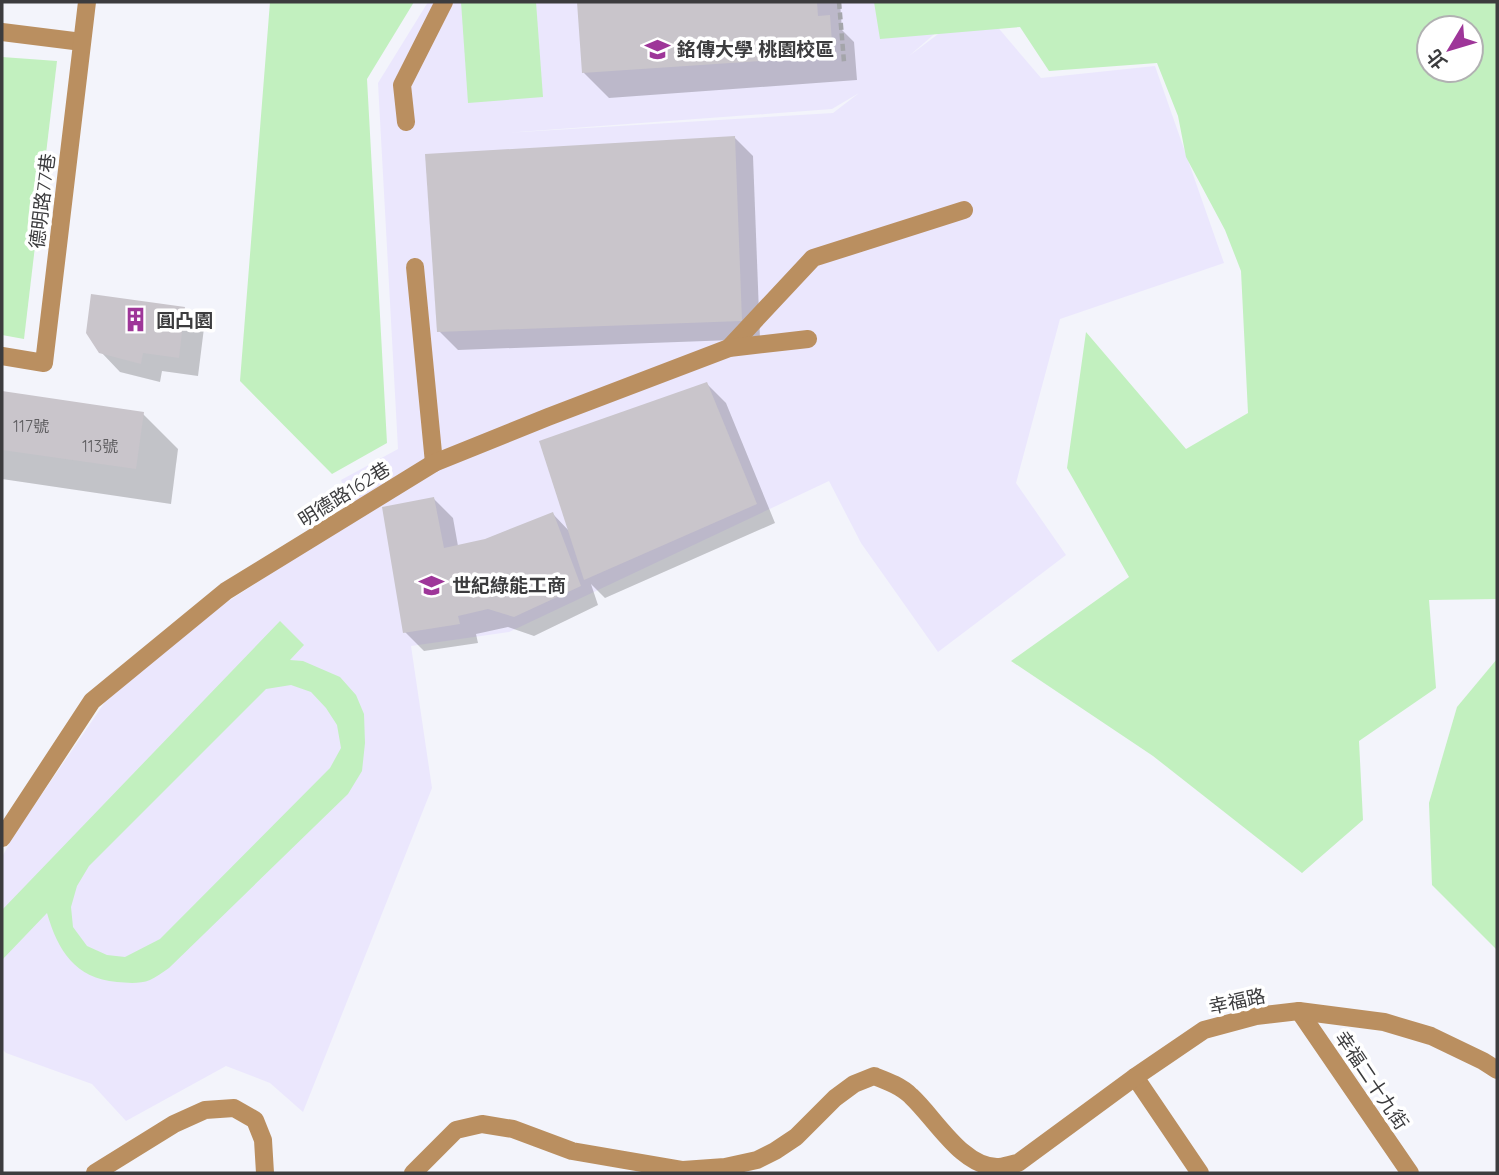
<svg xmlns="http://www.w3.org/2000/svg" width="1499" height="1175" viewBox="0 0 1499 1175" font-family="Quicksand,'Noto Sans TC',sans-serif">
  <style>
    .education { fill: #ebe7fd; fill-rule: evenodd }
    .green { fill: #c2f0bf; fill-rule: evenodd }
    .shadow { fill: #0003 }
    .building { fill: #c9c5cb }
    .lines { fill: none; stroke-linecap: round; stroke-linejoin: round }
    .path { stroke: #a4a5aa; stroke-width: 4.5; stroke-dasharray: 7 3.5; stroke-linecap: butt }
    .minor { stroke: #ba8f60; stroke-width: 18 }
    .labels { text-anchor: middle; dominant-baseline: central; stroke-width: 7; stroke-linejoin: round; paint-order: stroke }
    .number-label { font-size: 16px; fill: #5f5e61 }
    .poi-label { font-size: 19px; font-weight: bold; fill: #3c3c3e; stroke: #fff; text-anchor: start }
    .street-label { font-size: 19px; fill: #3c3c3e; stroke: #fff }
  </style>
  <rect width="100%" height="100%" fill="#f3f4fb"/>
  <path class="education" d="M 428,2 L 963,2 L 954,17 L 909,56 L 978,4 L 1041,78 L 1155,66 L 1224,263 L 1060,319 L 1016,483 L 1066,555 L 938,652 L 861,543 L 829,481 L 509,632 L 411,646 L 432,788 L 303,1112 L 270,1083 L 226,1066 L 126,1121 L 92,1084 L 6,1053 L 2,1049 L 2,857 L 14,835 L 105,702 L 207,615 L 355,519 L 341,480 L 398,449 L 378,83 ZM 859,93 L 833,113 L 505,133 L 832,109 Z"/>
  <g class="green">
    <path d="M 270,2 L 414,2 L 367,79 L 387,443 L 332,474 L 240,381 Z"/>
    <path d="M 461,2 L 536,2 L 543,97 L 468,103 Z"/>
    <path d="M 874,2 L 1497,2 L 1497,599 L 1429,600 L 1436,688 L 1359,741 L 1363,820 L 1302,873 L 1153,756 L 1011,661 L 1129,577 L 1067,468 L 1086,332 L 1186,449 L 1248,413 L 1241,271 L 1225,230 L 1186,157 L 1178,116 L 1157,63 L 1049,71 L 1020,27 L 880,39 ZM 1429,28 L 1471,28 L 1471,70 L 1429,70 Z"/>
    <path d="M 2,57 L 57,61 L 24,339 L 2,335 Z"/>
    <path d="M 280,621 L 304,645 L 290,660 L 303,661 L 340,677 L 356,695 L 364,714 L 365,743 L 362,771 L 348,794 L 169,968 C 163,972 156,977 150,980 C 140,984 128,983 117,982 C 75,978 58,951 47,913 L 2,960 L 2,910 ZM 291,685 L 311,692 L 326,708 L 337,725 L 341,748 L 330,768 L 160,939 L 125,957 L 107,955 L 87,946 L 73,927 L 71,907 L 77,886 L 89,866 L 266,689 Z"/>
    <path d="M 1497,659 L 1497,950 L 1432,885 L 1429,803 L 1457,707 Z"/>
  </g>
  <g class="shadow">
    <path d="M 579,2 L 840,2 L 842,30 L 854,42 L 857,80 L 609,98 L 584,73 Z"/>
    <path d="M 734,137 L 753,156 L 760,339 L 458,350 L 439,331 Z"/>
    <path d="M 185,309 L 204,328 L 198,376 L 162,371 L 160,382 L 120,372 L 101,352 Z"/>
    <path d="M 707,384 L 726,403 L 775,523 L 605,598 L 591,584 L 598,605 L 534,636 L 508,627 L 476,634 L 478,643 L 424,651 L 405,632 L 434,499 L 453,518 L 458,546 L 486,541 L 553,514 L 570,532 Z"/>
    <path d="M 2,393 L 143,414 L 178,449 L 171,504 L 2,479 Z"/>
  </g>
  <g class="building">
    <path d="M 577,2 L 817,2 L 818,16 L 830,15 L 833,56 L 582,73 Z"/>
    <path d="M 735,136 L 742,321 L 437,332 L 425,154 Z"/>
    <path d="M 91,294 L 185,307 L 179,358 L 143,353 L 141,364 L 99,353 L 86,333 Z"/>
    <path d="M 707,382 L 757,504 L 584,580 L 539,441 Z"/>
    <path d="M 2,391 L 144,412 L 136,469 L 2,450 Z"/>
    <path d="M 434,497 L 444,548 L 485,539 L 553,512 L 581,586 L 514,617 L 488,609 L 458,616 L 460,624 L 403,633 L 382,507 Z"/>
  </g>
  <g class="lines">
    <path class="path" d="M 839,2 L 844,62"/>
    <g class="minor">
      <path d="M 2,32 L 82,42"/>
      <path d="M 406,122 L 402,85 L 444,2"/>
      <path d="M 415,267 L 434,463"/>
      <path d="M 729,348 L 813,258 L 964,210"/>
      <path d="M 2,356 L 44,363 L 87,2"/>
      <path d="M 2,838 L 92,701 L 226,591 L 434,463 L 548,417 L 729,348 L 808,339"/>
      <path d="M 1299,1011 L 1410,1173"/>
      <path d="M 1135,1077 L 1200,1173"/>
      <path d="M 95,1173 L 174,1124 L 205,1110 L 234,1108 L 255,1120 L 263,1140 L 265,1173"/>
      <path d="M 413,1173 L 456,1130 L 482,1124 L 513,1129 L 572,1151 L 683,1170 L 725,1167 L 757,1160 L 775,1151 L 796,1137 L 835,1098 L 854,1084 L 874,1076 C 887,1081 901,1086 911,1096 C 935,1118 962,1167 997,1167 C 1003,1167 1011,1164 1018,1163 L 1135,1077 L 1204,1030 L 1256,1016 L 1299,1011 L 1384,1022 L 1431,1036 L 1483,1061 L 1497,1070"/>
    </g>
  </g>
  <defs>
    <symbol id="university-bare" viewBox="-9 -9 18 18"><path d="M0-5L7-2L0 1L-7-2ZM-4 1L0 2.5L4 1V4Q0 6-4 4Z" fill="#9e3699" stroke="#fff" stroke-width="2.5" paint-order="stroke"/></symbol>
    <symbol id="building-bare" viewBox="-9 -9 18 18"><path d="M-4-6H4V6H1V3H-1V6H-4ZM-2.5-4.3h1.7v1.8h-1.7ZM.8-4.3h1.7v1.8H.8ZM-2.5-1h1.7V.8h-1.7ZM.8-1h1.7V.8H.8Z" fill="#9e3699" stroke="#fff" stroke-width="2.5" paint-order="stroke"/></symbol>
    <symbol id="school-bare" viewBox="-9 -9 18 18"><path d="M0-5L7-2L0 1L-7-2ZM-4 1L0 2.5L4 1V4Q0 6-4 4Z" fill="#9e3699" stroke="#fff" stroke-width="2.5" paint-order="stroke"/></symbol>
  </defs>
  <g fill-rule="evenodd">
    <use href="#university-bare" x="640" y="32" width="35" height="35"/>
    <use href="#building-bare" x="118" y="302" width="35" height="35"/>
    <use href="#school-bare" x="414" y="568" width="35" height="35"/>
  </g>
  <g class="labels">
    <g class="number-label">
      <text x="31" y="426">117號</text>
      <text x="100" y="446">113號</text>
    </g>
    <g class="poi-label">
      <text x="677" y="49">銘傳大學 桃園校區</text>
      <text x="156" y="320">圓凸園</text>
      <text x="452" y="585">世紀綠能工商</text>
    </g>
    <g class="street-label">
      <text transform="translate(42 201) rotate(-83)">德明路77巷</text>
      <text transform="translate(344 494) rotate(-32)">明德路162巷</text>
      <text transform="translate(1237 1001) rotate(-12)">幸福路</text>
      <text transform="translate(1372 1080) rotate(56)">幸福二十九街</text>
    </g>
  </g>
  <rect width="1499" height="1175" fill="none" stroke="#3c3c3e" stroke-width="7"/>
  <g transform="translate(1450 49) rotate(232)"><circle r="33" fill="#ffffff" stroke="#b1b1b2" stroke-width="2"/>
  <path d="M0-5L12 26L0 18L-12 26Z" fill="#9e3699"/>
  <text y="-10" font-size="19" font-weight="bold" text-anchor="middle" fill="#3c3c3e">北</text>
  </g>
</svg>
